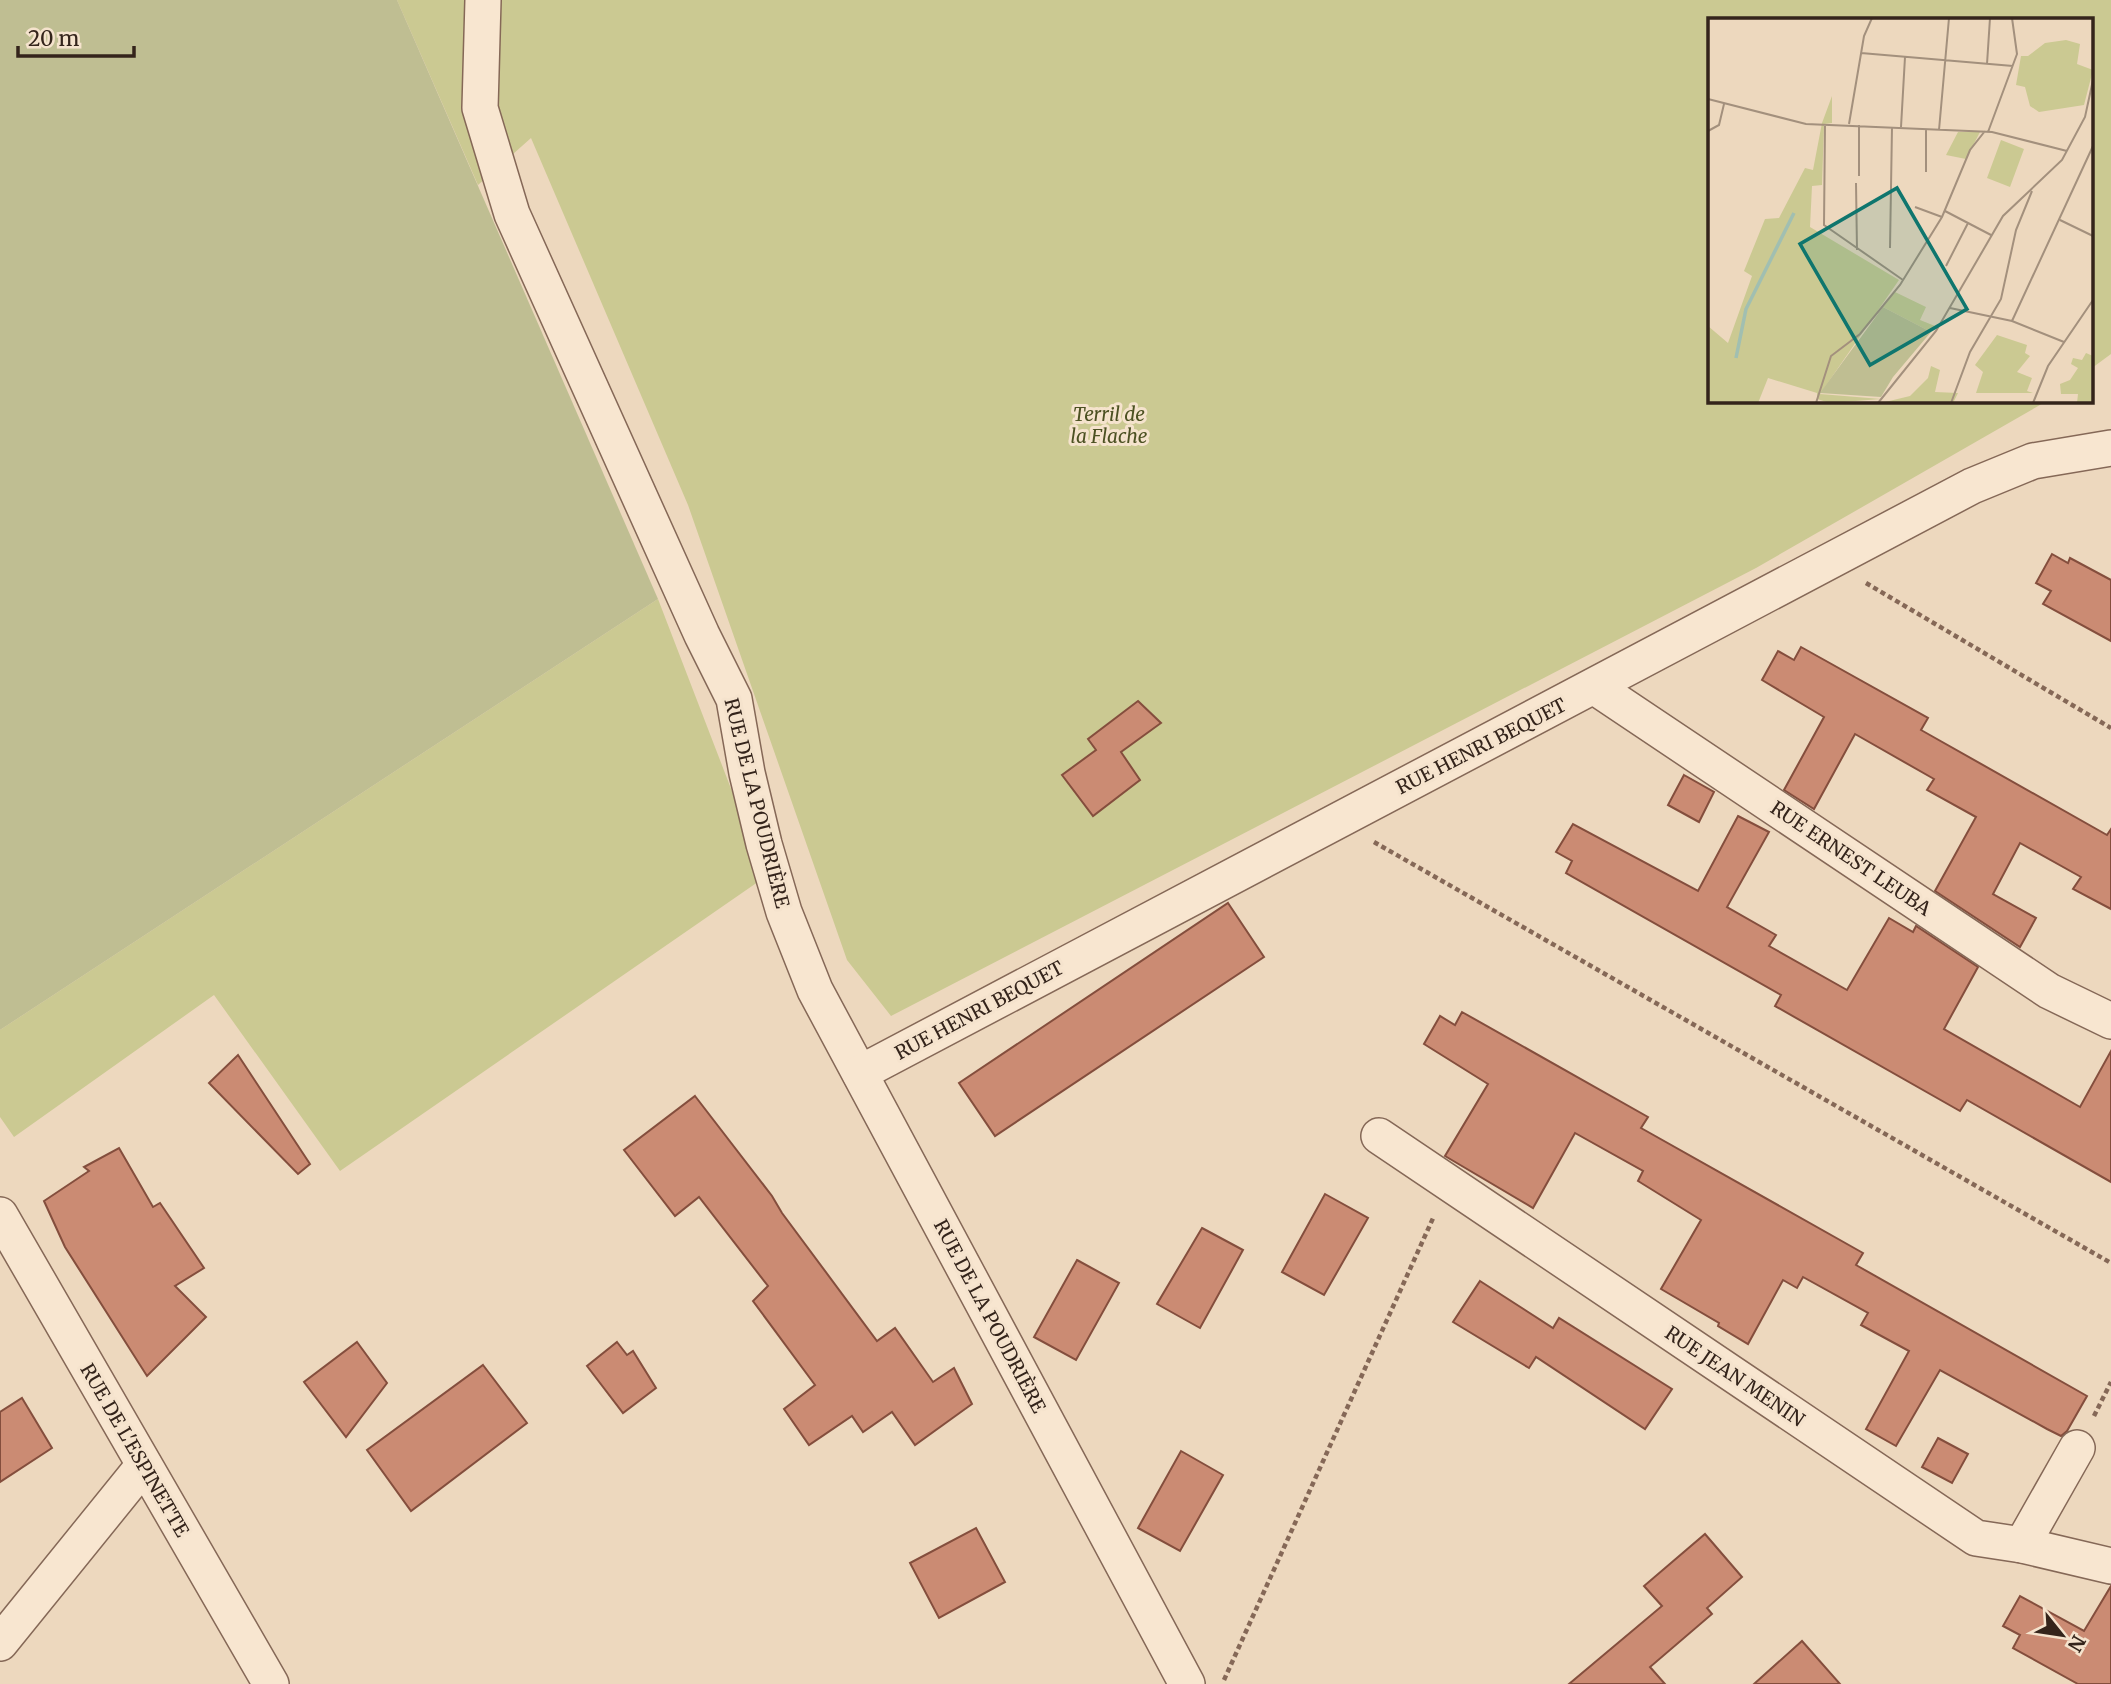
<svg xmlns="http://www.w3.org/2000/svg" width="2111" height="1684" viewBox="0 0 2111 1684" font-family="Merriweather,serif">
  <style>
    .green { fill: #cbc992 }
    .cemetery { fill: #bfbe92 }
    .building { fill: #cb8b73; stroke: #844e3d; stroke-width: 2 }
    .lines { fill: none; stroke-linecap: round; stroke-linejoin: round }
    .street-casing { stroke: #856857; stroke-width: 38 }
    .path { stroke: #856857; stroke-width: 4.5; stroke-dasharray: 5 3.5; stroke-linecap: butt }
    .street { stroke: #f8e6d0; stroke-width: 35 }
    .labels { text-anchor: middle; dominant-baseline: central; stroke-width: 6; stroke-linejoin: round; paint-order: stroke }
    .park-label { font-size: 19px; font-style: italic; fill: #4c5122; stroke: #f5e3cd }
    .street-label { font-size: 19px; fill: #34241b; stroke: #f5e3cd }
    .inset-river { fill: none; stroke: #a1bfb1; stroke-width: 3.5 }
    .inset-road { fill: none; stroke: #a3907d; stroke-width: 2 }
    .view { fill: #0f766e; fill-opacity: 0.15; stroke: #0f766e; stroke-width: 3.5 }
    .inset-edge { fill: none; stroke: #34241b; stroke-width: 3.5 }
  </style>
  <rect width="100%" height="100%" fill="#edd8be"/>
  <g class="green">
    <path d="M 397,0 L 2111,0 L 2111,354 L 2092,368 L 2092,19 L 1710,19 L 1710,401 L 2047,401 L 1756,568 L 891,1016 L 847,960 L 688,505 L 531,138 L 478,185 Z"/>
    <path d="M 658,599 L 765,877 L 340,1171 L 214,995 L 14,1137 L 0,1117 L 0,1030 Z"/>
  </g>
  <path class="cemetery" d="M 0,0 L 397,0 L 658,599 L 0,1030 Z"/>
  <g class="building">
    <path d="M 2052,554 L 2068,563 L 2070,558 L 2111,580 L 2111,641 L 2043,604 L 2051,591 L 2036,583 Z"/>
    <path d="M 1801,647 L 1928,718 L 1921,730 L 2107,835 L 2111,829 L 2111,909 L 2073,889 L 2081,877 L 2020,843 L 1993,894 L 2036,918 L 2020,947 L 1935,891 L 1976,817 L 1927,790 L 1934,779 L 1855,734 L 1814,809 L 1784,790 L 1824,717 L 1762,680 L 1778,651 L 1794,660 Z"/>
    <path d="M 1138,701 L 1161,723 L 1121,752 L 1140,780 L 1093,816 L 1062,775 L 1096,750 L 1088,739 Z"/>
    <path d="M 1684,775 L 1714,792 L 1699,822 L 1668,805 Z"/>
    <path d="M 1738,816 L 1769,832 L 1727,907 L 1776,935 L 1769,946 L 1847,990 L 1889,918 L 1913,932 L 1916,926 L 1978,967 L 1944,1029 L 2080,1107 L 2111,1051 L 2111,1182 L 1967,1100 L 1960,1111 L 1775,1006 L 1781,995 L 1566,873 L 1572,861 L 1556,852 L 1573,824 L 1698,891 Z"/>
    <path d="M 1228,903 L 1264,957 L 995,1136 L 959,1083 Z"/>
    <path d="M 1462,1012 L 1648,1117 L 1641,1128 L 1863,1253 L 1856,1265 L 2087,1396 L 2067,1431 L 2061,1436 L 2047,1429 L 1940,1370 L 1896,1446 L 1866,1429 L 1909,1351 L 1861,1325 L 1868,1313 L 1803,1277 L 1797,1288 L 1783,1280 L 1748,1344 L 1718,1326 L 1719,1323 L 1661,1289 L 1701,1220 L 1638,1181 L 1643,1171 L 1575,1133 L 1533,1208 L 1445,1156 L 1488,1084 L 1424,1044 L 1440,1016 L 1455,1025 Z"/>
    <path d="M 238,1055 L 310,1164 L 298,1174 L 209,1083 Z"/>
    <path d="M 695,1096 L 772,1196 L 782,1213 L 877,1341 L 895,1328 L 933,1382 L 954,1368 L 972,1404 L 915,1445 L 892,1412 L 863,1432 L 852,1416 L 809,1445 L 784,1409 L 815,1385 L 753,1301 L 768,1286 L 699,1197 L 675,1216 L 624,1150 Z"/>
    <path d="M 119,1148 L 153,1207 L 160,1203 L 204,1268 L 175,1286 L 206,1317 L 147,1376 L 65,1247 L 44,1201 L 89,1171 L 84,1167 Z"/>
    <path d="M 1325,1194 L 1368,1218 L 1324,1295 L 1282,1272 Z"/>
    <path d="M 1202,1228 L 1243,1250 L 1200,1328 L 1157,1304 Z"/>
    <path d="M 1077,1260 L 1119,1283 L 1076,1360 L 1034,1337 Z"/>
    <path d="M 1480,1281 L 1553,1328 L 1559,1318 L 1672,1389 L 1645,1429 L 1536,1357 L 1529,1368 L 1453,1322 Z"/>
    <path d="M 357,1342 L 387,1383 L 346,1437 L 304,1382 Z"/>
    <path d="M 617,1342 L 627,1355 L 633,1351 L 656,1388 L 623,1413 L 587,1366 Z"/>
    <path d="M 483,1365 L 527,1423 L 411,1511 L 367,1450 Z"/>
    <path d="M 22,1398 L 52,1448 L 0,1482 L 0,1412 Z"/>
    <path d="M 1938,1438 L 1968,1454 L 1952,1483 L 1922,1467 Z"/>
    <path d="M 1181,1451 L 1223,1475 L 1180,1551 L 1138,1528 Z"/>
    <path d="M 976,1528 L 1005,1582 L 939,1618 L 910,1563 Z"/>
    <path d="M 1705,1534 L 1742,1577 L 1707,1608 L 1712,1614 L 1650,1667 L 1665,1684 L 1569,1684 L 1662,1606 L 1644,1586 Z"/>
    <path d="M 2111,1586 L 2111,1684 L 2078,1684 L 2013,1648 L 2020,1635 L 2003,1626 L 2020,1596 L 2084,1631 Z"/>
    <path d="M 1802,1641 L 1840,1684 L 1754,1684 Z"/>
  </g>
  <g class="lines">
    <defs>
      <g id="street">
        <path d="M 483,0 L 480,108 L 512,214 L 702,635 L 734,699 L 747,773 L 764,844 L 784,912 L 815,990 L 1187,1684"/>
        <path d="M 1595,687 L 2049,991 L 2111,1021"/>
        <path d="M 860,1073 L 1972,486 L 2033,461 L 2111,448"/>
        <path d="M 1379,1136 L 1976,1538 L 2022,1545 L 2111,1566"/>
        <path d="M 0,1215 L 271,1684"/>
        <path d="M 2022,1545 L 2077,1448"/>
        <path d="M 0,1643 L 144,1465"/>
      </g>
    </defs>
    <use href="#street" class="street-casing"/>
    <g class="path">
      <path d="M 1866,583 L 2111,728"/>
      <path d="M 1374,842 L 2111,1263"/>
      <path d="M 2094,1416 L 2111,1382"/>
      <path d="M 1224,1680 L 1434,1216"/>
    </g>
    <use href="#street" class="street"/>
  </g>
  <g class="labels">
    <g class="park-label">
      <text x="1109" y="414">Terril de<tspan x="1109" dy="22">la Flache</tspan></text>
    </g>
    <g class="street-label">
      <text transform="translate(1481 746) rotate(-27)">RUE HENRI BEQUET</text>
      <text transform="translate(757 803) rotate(76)">RUE DE LA POUDRIÈRE</text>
      <text transform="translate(1851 858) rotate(34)">RUE ERNEST LEUBA</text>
      <text transform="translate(979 1010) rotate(-28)">RUE HENRI BEQUET</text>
      <text transform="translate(990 1316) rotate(62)">RUE DE LA POUDRIÈRE</text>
      <text transform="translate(1735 1376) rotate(34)">RUE JEAN MENIN</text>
      <text transform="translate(135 1450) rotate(60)">RUE DE L'ESPINETTE</text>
    </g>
  </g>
  <g transform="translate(1708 18)">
    <rect width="385" height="385" fill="#edd8be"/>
    <path d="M 358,22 L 372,26 L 369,46 L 385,52 L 376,87 L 331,94 L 322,88 L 317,69 L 308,67 L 313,38 L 320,38 L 337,25 ZM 124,78 L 124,105 L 116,106 L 114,167 L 104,168 L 102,209 L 191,262 L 112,376 L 173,381 L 122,385 L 109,381 L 109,375 L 60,360 L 50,385 L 0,385 L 0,308 L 20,325 L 44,258 L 36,253 L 57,201 L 71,200 L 97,150 L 105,152 L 114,105 ZM 250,114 L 272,114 L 258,141 L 238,137 ZM 293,122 L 316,131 L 302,169 L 279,160 ZM 187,274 L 218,289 L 212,302 L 227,308 L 223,314 L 175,289 ZM 289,317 L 319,327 L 317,335 L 322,338 L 309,354 L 324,360 L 319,373 L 325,375 L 268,375 L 275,354 L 267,347 ZM 378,335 L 385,338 L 385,385 L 369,385 L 370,376 L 353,376 L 352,366 L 362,362 L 370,350 L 363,346 L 365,340 L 374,342 ZM 223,348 L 232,352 L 227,374 L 250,375 L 245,385 L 173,385 L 202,378 L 220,360 Z" fill="#cbc992"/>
    <path d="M 175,289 L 223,314 L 185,359 L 173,379 L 112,375 Z" fill="#bfbe92"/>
    <path class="inset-river" d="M 28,340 L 38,291 L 86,195"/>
    <path class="inset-road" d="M 153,35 L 305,48M 279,46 L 282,0M 0,81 L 98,106 L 284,114 L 359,133M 117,106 L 116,207 L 195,262M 141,106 L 156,18 L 164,0M 193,109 L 197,39M 218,112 L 218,154M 231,112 L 241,0M 0,113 L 11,107 L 16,86M 280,114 L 309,36 L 304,0M 151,158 L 151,107M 148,165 L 149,232M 207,189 L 234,199M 237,193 L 283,217M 352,202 L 385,218M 182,230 L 184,109M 238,248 L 260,205M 242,290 L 304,303 L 356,324M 304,303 L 385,128M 108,385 L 123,338 L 152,316 L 192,267 L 234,199 L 262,132 L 277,113M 170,385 L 228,313 L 295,198 L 354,142 L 377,99 L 385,62M 243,385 L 262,334 L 293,281 L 308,212 L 324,173M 325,385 L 340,348 L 385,282"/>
    <path class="view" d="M 189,170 L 259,291 L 162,347 L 92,226 Z"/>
    <rect width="385" height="385" class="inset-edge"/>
  </g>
  <g transform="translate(2062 1635) rotate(120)" stroke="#f5e3cd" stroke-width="5" paint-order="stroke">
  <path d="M0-5L12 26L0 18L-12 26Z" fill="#34241b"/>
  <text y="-10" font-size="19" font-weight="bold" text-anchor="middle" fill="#34241b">N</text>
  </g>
  <path d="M18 46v10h116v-10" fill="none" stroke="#34241b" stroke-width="3.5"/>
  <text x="28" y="46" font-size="21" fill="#34241b" stroke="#f5e3cd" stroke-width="5" paint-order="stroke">20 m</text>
</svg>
